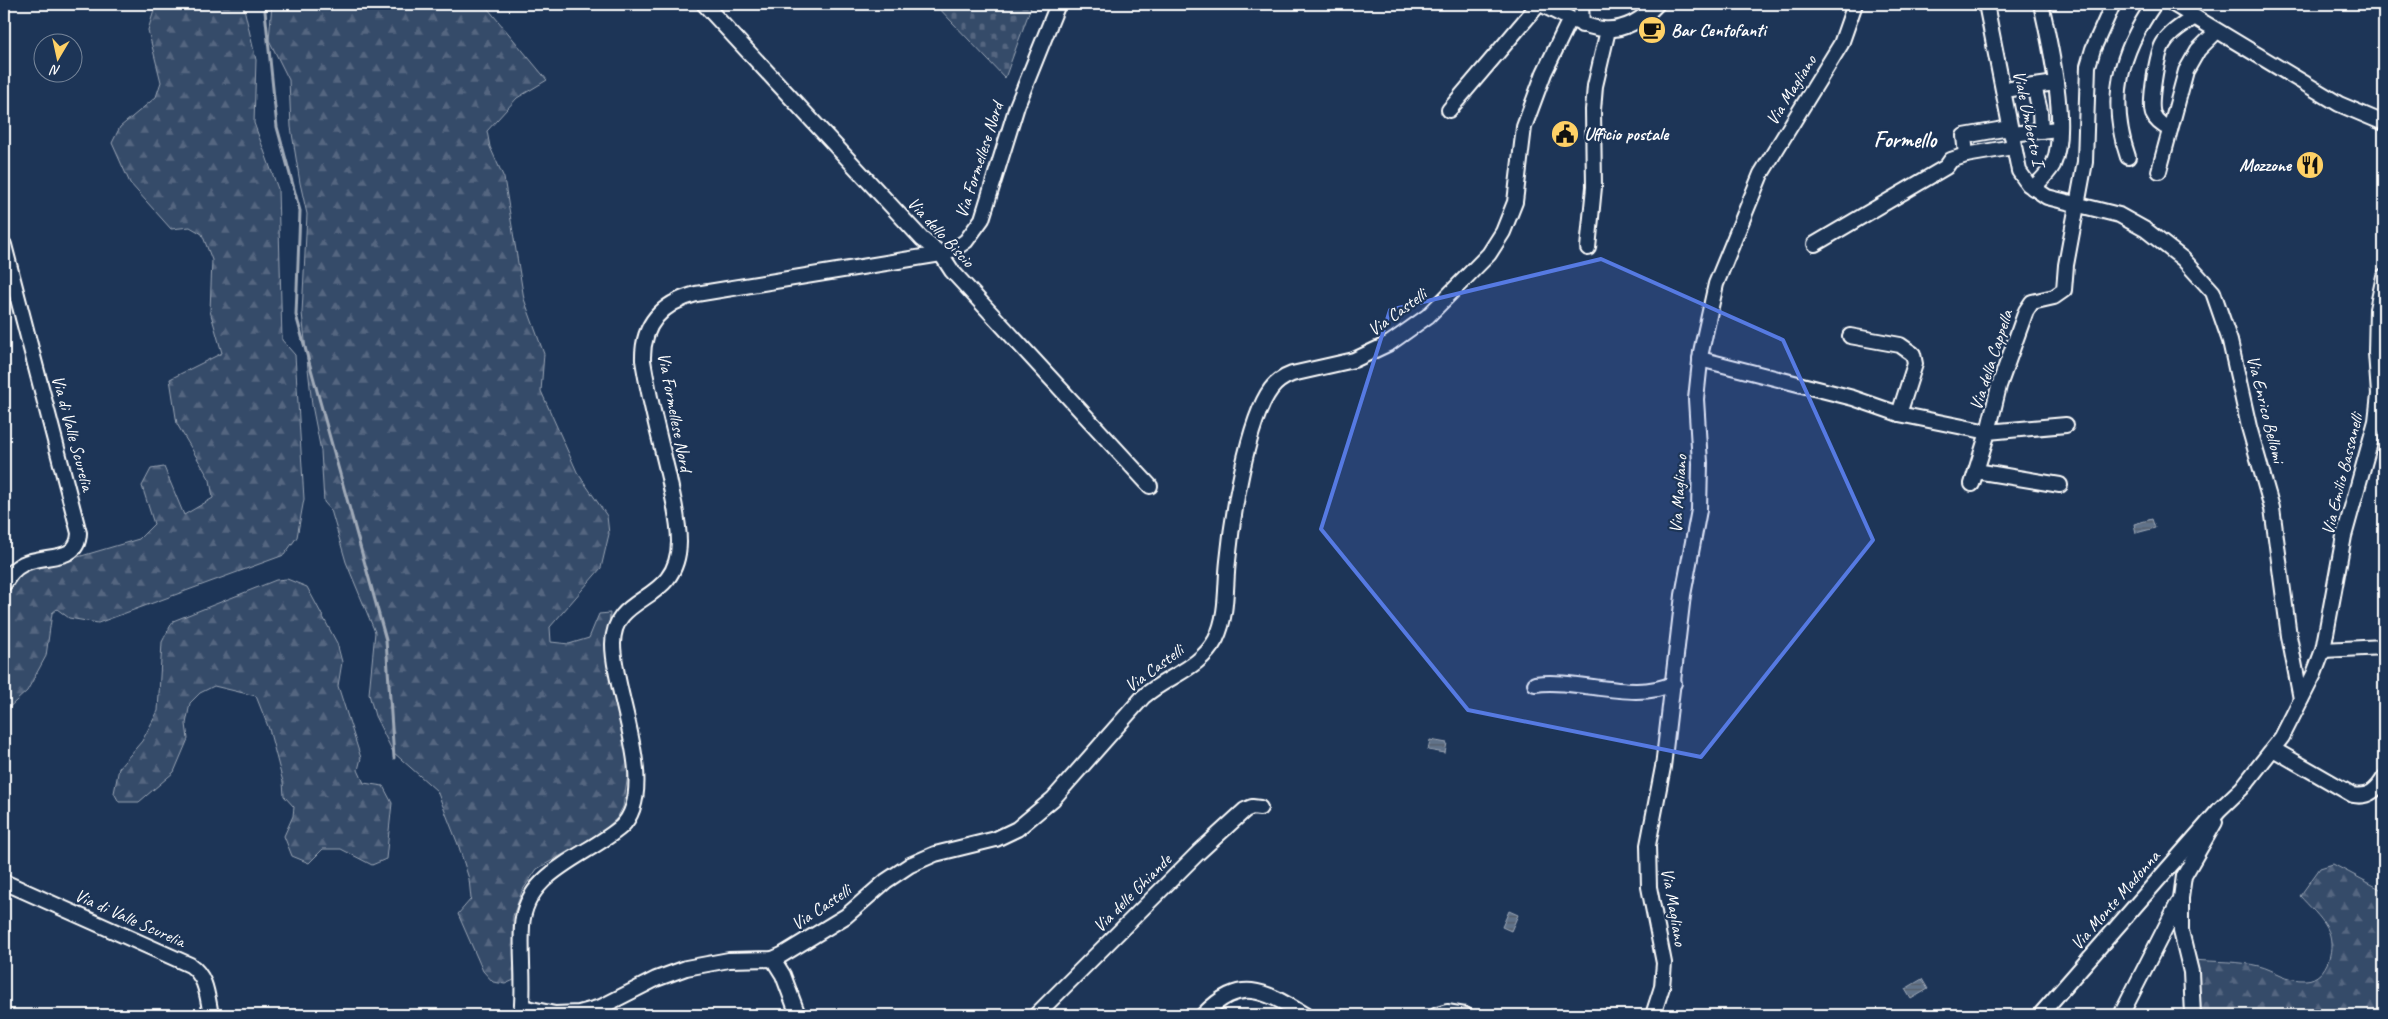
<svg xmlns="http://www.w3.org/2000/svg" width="2388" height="1019" viewBox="0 0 2388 1019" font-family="Caveat,sans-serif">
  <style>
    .forest { fill: url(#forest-firs); stroke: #9aa5b4 }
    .cemetery { fill: url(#cemetery-stones); stroke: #9aa5b4 }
    .water { fill: url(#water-rules); stroke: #a0aab8 }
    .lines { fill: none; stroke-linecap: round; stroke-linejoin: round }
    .stream { stroke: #a0aab8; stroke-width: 3 }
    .minor-casing { stroke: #fff; stroke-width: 18 }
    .minor { stroke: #1d3557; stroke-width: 14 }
    .marked { fill: #567ae2; fill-opacity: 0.2; stroke: #567ae2; stroke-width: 4; stroke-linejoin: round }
    .labels { text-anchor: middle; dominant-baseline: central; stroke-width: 4.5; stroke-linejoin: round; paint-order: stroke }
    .poi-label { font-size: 18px; font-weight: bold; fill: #fff; stroke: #1d3557; text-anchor: start }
    .street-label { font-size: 18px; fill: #fff; stroke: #1d3557 }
    .district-label { font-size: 22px; font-weight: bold; fill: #fff; stroke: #1d3557 }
  </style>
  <defs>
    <pattern id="forest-firs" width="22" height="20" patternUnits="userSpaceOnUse" patternTransform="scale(1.25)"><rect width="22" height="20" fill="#364b69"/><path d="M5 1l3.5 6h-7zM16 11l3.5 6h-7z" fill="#546680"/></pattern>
    <pattern id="cemetery-stones" width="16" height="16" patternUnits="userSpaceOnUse" patternTransform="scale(1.25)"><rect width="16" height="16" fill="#364b69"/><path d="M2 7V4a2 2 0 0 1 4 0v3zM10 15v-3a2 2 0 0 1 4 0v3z" fill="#546680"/></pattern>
    <pattern id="water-rules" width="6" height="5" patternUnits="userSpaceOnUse" patternTransform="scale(1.25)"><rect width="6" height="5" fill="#617289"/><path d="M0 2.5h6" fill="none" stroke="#555d67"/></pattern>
  </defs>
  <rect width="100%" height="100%" fill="#1d3557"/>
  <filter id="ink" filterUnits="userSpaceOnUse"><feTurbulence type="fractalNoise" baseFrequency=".02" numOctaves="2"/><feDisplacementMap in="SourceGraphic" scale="10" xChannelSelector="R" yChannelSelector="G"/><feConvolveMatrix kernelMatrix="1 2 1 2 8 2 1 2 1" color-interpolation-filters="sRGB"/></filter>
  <g filter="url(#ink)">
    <g class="forest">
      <path d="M 156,4 L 243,4 L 256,60 L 254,123 L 278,189 L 282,340 L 295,355 L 304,499 L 297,537 L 284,555 L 98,623 L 69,618 L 57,609 L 52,613 L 46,656 L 27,691 L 4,712 L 4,591 L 13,576 L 47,559 L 78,557 L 139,539 L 154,524 L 142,486 L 151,469 L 164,467 L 184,515 L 213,498 L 210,480 L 177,424 L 170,379 L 222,353 L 210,311 L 212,260 L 202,234 L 190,227 L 171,229 L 130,183 L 112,143 L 120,127 L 156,97 L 161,82 L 148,30 Z"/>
      <path d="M 272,4 L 484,4 L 547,80 L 517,98 L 487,131 L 490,147 L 504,178 L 524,299 L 544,354 L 541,391 L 577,472 L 607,516 L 609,534 L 601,568 L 550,627 L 551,642 L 569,644 L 589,638 L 599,614 L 610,613 L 607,653 L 629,768 L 623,807 L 617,818 L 602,832 L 537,869 L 522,891 L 513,916 L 514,980 L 505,984 L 493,982 L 483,971 L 458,914 L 471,899 L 469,879 L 459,847 L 437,791 L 393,752 L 375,716 L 369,694 L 375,632 L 346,562 L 331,510 L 324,502 L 321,451 L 312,405 L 302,313 L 307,214 L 300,183 L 291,127 L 289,80 L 269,40 Z"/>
      <path d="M 287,579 L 307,587 L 337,643 L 342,662 L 338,686 L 361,758 L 358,770 L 364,783 L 383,786 L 392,803 L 386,859 L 372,865 L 341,849 L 323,849 L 309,863 L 292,856 L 284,836 L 293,816 L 294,807 L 284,796 L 283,782 L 269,729 L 256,696 L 214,686 L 200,693 L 190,703 L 186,724 L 188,739 L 174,772 L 139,802 L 119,802 L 114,793 L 119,768 L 142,741 L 158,711 L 162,642 L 173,621 L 276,580 Z"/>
      <path d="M 2333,864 L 2384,891 L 2384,983 L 2382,1000 L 2384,1003 L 2384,1015 L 2199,1015 L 2194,960 C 2215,962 2239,961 2259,966 C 2275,970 2286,981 2306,980 C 2328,979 2337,945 2327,928 C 2321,917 2309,906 2300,896 L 2320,868 Z"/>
    </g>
    <path class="cemetery" d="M 935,4 L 1032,4 L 1005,78 Z"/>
    <g class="water">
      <path d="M 2152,519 L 2155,528 L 2136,533 L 2134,524 Z"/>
      <path d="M 1430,740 L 1447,743 L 1445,753 L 1428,750 Z"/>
      <path d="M 1509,911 L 1518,915 L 1511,931 L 1502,927 Z"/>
      <path d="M 1922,979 L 1928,989 L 1911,999 L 1905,989 Z"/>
    </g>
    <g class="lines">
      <path class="stream" d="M 267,4 L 265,11 L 277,127 L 300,211 L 296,315 L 386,640 L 394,758"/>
      <defs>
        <g id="minor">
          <path d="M 704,4 L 922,239 L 941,254 L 952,271 L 1150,486"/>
          <path d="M 1541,4 C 1585,27 1617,47 1657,4"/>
          <path d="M 1581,4 L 1582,25"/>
          <path d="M 1986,4 L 2019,171 L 2028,184 L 2047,197 L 2119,215 L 2146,230 L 2183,259 L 2213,292 L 2230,341 L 2249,427 L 2272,508 L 2289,636 L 2301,699"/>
          <path d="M 2173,4 L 2339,104 L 2384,123"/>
          <path d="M 2034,86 L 2040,111 L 2041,131"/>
          <path d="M 2004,90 L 2056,83"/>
          <path d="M 1449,110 L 1539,4"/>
          <path d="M 2009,128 L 1964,136 L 1966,155 L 2013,147"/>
          <path d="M 2170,129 C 2163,126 2156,121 2153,114 C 2149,103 2157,54 2163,44 C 2170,32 2183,25 2193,18"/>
          <path d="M 2011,134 L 2058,129"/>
          <path d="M 2128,157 C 2108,99 2120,53 2154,4"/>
          <path d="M 2159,171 L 2186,71 L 2198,50 L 2217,31"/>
          <path d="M 2033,188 C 2040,181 2048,174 2053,165 C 2069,128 2050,43 2041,4"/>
          <path d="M 1815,244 L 1946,167 L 1951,160 L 1966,155"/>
          <path d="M 4,245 L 79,533 C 78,564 44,553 23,564 C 14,568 9,576 4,584"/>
          <path d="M 1588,248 L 1594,187 L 1593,110 L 1595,86 L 1608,30"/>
          <path d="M 1850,336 L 1900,345 L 1913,354 L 1915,364 L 1899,414 L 1988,432 L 1999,386 L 2026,311 L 2032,302 L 2054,297 L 2064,290 L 2066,265 L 2085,162 L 2088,66 L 2093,49 L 2113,4"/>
          <path d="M 1700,359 L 1853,398 L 1899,414"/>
          <path d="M 1976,471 L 2060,485"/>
          <path d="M 1972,484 L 1988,432 L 2066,425"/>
          <path d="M 2323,650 L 2384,647"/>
          <path d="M 1535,684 C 1578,678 1636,703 1674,683"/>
          <path d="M 2273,749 L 2353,795 C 2368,798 2377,790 2384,778"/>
          <path d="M 4,882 L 190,965 C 207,977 207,996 211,1015"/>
          <path d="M 773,959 L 783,975 L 798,1015"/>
          <path d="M 522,1007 L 555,1014 L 579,1013 L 601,1007 L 656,979 L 686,968 L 729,960 L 773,959 L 782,955 L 846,916 L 886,881 L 910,865 L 935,854 L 996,839 L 1017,829 L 1053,799 L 1143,697 C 1167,676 1200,669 1216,639 C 1228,614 1225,587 1228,561 C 1232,519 1247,421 1271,389 C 1277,381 1284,377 1292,374 L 1354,360 L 1390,343 L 1428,316 L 1489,254 L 1503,232 L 1515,202 L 1524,127 L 1544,73 L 1570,19"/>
          <path d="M 521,1015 C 525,985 520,956 522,926 C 525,872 586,857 621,827 C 660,790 613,692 613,644 C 613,591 678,606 679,542 C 679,520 673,499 669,478 C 660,439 649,400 643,360 C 642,324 662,303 696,294 L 941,254 L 956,248 L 966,241 L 982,219 L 1017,106 L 1058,4"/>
          <path d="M 1036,1015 L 1198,853 L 1245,810 L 1252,807 L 1260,808"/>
          <path d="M 1203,1015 C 1241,976 1263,990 1305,1015"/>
          <path d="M 1437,1015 L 1447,1012 L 1465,1015"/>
          <path d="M 1653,1015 L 1662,987 L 1664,963 L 1649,887 L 1648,845 L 1663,767 L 1683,595 L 1699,510 L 1700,463 L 1696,399 L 1701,352 L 1716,284 L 1761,174 L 1841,44 L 1855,4"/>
          <path d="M 2040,1015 L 2219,810 L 2242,788 L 2282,737 L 2314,674 L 2323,650 L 2344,536 L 2376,421 L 2379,394 L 2376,353 L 2377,309 L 2384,276"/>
          <path d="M 2121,1015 L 2178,903"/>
          <path d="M 2193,1015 L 2191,972 L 2181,931 L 2181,898 L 2184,876 L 2215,822"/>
        </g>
      </defs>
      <use href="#minor" class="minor-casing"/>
      <use href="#minor" class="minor"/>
    </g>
  </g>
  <path class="marked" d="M 1601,259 L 1783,340 L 1873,540 L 1701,757 L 1468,710 L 1321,529 L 1390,310 Z"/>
  <defs>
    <symbol id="cafe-disc" viewBox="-11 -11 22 22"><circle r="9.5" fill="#ffd166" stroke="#1d3557"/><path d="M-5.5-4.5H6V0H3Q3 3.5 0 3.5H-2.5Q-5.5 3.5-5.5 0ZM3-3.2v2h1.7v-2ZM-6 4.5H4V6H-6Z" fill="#111"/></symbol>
    <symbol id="civic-disc" viewBox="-11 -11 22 22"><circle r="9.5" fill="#ffd166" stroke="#1d3557"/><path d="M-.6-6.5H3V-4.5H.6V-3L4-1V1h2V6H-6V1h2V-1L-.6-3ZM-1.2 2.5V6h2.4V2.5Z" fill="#111"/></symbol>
    <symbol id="restaurant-disc" viewBox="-11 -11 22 22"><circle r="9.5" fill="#ffd166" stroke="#1d3557"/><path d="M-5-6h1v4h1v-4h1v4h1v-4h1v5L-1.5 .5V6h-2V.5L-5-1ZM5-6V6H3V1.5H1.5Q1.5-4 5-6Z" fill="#111"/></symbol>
  </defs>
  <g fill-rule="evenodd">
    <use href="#cafe-disc" x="1636" y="14" width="32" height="32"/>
    <use href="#civic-disc" x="1549" y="118" width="32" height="32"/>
    <use href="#restaurant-disc" x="2294" y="149" width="32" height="32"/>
  </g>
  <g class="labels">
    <g class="poi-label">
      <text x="1671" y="30">Bar Centofanti</text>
      <text x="1584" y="134">Ufficio postale</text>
      <text x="2291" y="165" text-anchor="end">Mozzone</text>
    </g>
    <g class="street-label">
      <text transform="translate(1791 90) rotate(-58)">Via Magliano</text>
      <text transform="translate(2029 118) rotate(78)">Viale Umberto I</text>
      <text transform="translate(979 160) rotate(-72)">Via Formellese Nord</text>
      <text transform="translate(941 232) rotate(47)">Via dello Biscio</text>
      <text transform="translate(1397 312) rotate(-36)">Via Castelli</text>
      <text transform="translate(1991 360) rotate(-72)">Via della Cappella</text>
      <text transform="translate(2266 409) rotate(76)">Via Enrico Bellomi</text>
      <text transform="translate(675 412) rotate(79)">Via Formellese Nord</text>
      <text transform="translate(73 433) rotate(75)">Via di Valle Scurelia</text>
      <text transform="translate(2342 474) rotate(-76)">Via Emilio Bassanelli</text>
      <text transform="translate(1678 494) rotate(-86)">Via Magliano</text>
      <text transform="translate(1154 668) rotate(-36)">Via Castelli</text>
      <text transform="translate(1132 893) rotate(-45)">Via delle Ghiande</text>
      <text transform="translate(2115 900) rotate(-49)">Via Monte Madonna</text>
      <text transform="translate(821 907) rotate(-34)">Via Castelli</text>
      <text transform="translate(1674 907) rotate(80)">Via Magliano</text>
      <text transform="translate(130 918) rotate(24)">Via di Valle Scurelia</text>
    </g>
    <g class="district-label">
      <text x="1905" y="140">Formello</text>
    </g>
  </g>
  <rect width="2388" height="1019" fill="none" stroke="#1d3557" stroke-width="20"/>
  <rect x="10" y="10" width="2368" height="999" fill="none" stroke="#fff" stroke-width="2" filter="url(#ink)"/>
  <g transform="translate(58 58) rotate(189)"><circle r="24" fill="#1d3557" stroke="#77869a"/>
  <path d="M0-4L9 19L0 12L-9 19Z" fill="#ffd166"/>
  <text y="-8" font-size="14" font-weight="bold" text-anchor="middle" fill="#ffffff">N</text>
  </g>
</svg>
